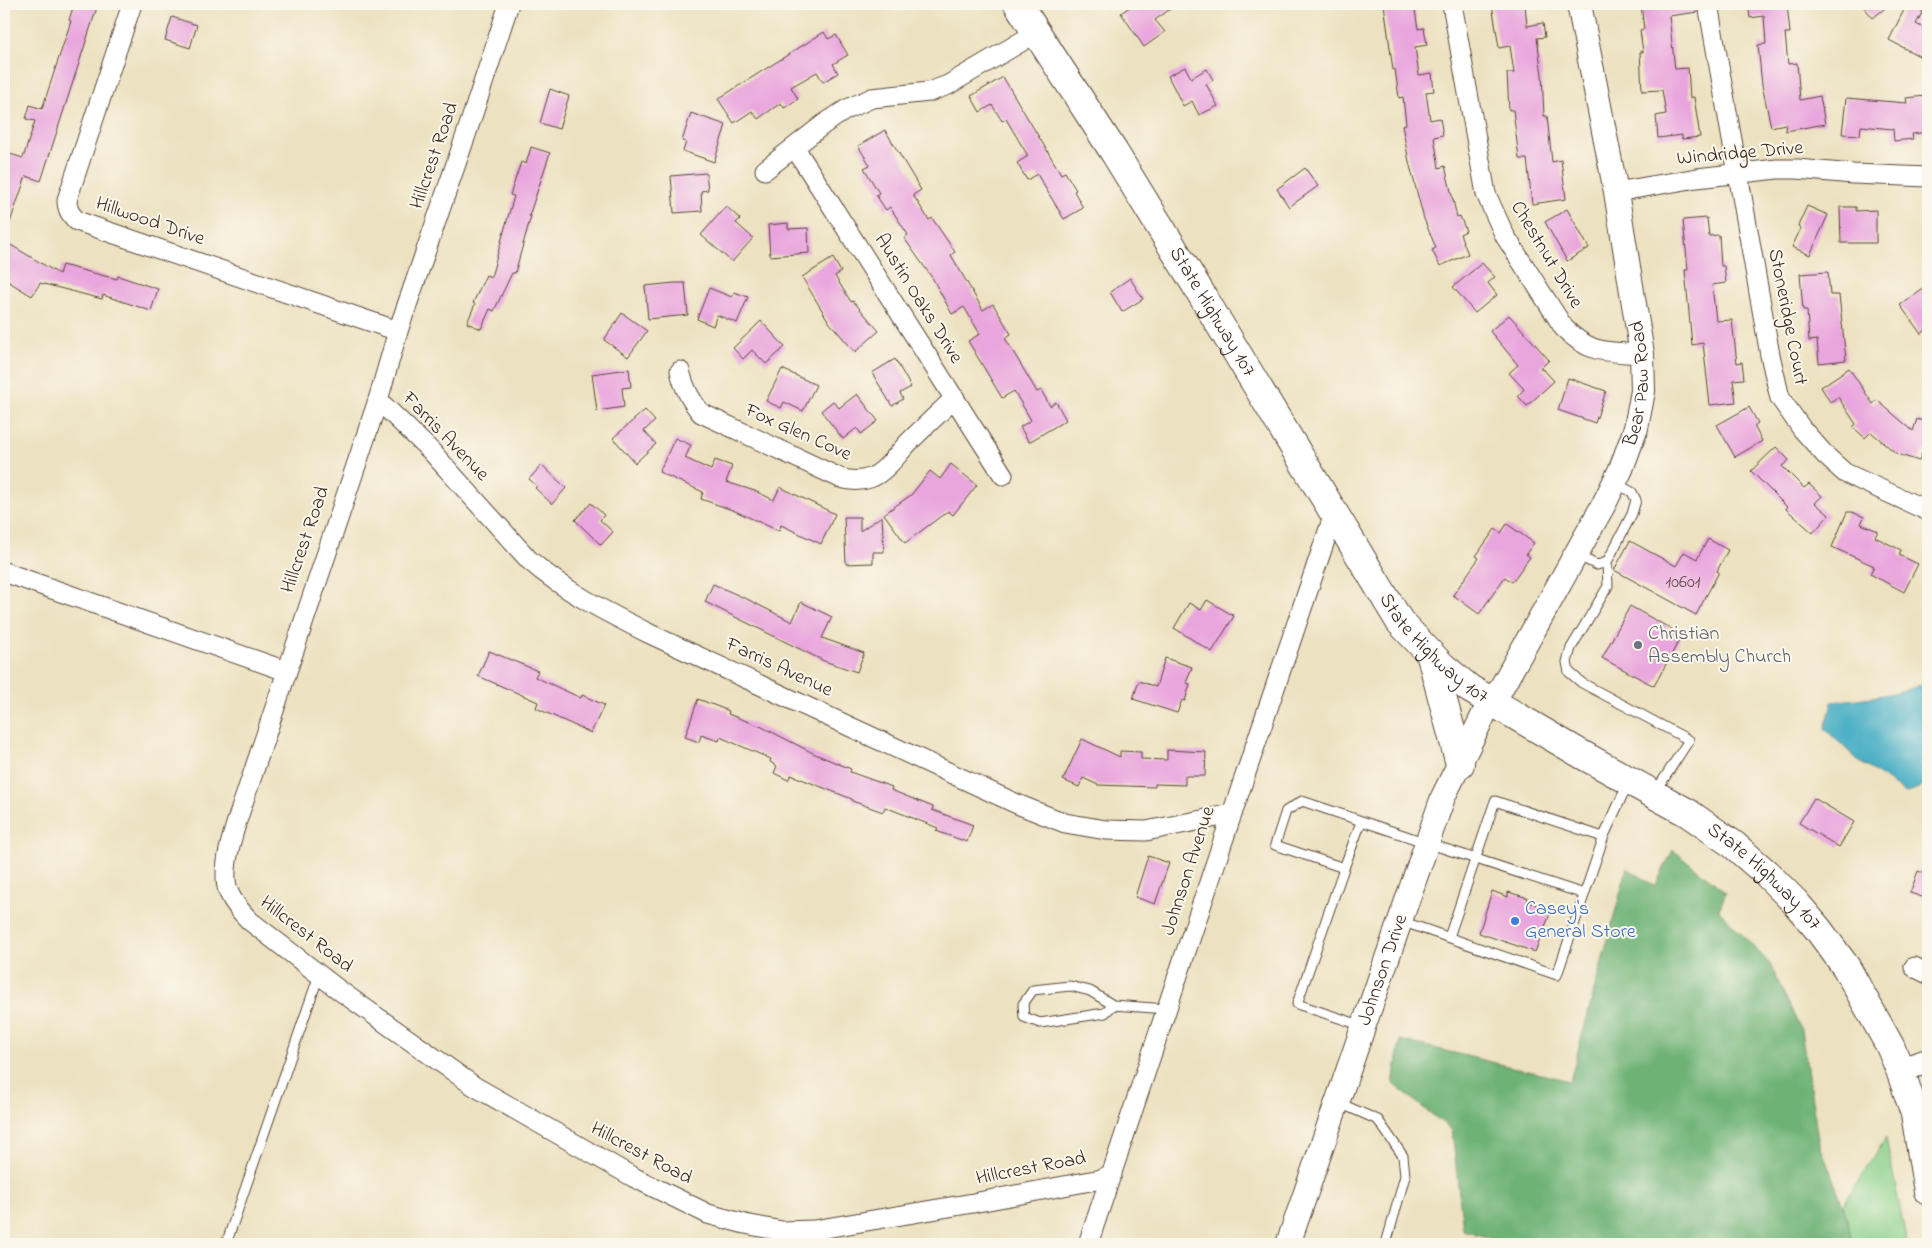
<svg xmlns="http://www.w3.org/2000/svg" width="1932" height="1248" viewBox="0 0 1932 1248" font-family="'Indie Flower',sans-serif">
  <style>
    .green { fill: #89cf8a; stroke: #627c54 }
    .forest { fill: #6eb276; stroke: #546e4a }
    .water { fill: #45adc4; stroke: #406c71 }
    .building { fill: #e9a5dd }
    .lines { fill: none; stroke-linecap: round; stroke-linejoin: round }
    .service-casing { stroke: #564536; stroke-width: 11 }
    .minor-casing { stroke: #564536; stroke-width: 21 }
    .tertiary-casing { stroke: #564536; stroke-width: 26 }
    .primary-casing { stroke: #564536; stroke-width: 30 }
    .service { stroke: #fff; stroke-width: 9 }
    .minor { stroke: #fff; stroke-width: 19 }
    .tertiary { stroke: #fff; stroke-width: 24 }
    .primary { stroke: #fff; stroke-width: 28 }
    .worship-dot { fill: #6b7280; stroke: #fbf7ec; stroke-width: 2 }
    .shop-dot { fill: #3f7fe0; stroke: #fbf7ec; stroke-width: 2 }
    .labels { text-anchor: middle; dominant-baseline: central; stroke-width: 4; stroke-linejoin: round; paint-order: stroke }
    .number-label { font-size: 18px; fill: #66494e }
    .street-label { font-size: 20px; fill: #3b2a1e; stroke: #fbf7ec }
    .worship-label { font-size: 20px; fill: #5b616d; stroke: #fbf7ec; text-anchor: start }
    .shop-label { font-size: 20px; fill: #366cbe; stroke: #fbf7ec; text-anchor: start }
  </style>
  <rect width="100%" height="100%" fill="#fbf7ec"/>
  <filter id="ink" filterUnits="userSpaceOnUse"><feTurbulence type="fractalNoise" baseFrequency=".02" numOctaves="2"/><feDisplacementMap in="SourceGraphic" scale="10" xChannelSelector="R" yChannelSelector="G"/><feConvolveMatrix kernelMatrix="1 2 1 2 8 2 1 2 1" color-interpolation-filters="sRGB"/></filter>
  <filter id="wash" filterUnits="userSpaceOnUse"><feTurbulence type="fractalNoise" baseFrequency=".0096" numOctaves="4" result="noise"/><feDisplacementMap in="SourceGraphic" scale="20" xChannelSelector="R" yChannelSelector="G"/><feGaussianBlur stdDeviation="1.12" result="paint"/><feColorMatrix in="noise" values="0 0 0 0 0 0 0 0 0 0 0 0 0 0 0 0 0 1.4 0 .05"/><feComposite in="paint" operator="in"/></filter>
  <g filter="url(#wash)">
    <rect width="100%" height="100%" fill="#ece1c0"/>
    <path class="green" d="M 1886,1138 L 1907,1244 L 1854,1244 L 1843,1205 Z"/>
    <path class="forest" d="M 1673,850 L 1726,892 L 1719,910 L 1770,964 L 1801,1030 L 1818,1139 L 1843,1205 L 1854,1244 L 1509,1244 L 1463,1230 L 1452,1130 L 1393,1084 L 1400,1040 L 1570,1081 L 1627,868 L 1655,886 Z"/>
    <path class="water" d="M 1928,682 L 1928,784 L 1906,793 L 1861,763 L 1825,729 L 1832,702 C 1864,698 1899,695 1928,682 Z"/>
    <g id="blocks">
      <g class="building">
        <path d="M 74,4 L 98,4 L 41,181 L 26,176 L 6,234 L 4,234 L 4,161 L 7,153 L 23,158 L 35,121 L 26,119 L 30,105 L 42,109 L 71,21 L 69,20 Z"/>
        <path d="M 1134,4 L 1177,4 L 1155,20 L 1165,32 L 1144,47 L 1121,13 Z"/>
        <path d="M 1384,4 L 1414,4 L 1418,29 L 1424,28 L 1427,45 L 1415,47 L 1419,75 L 1432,73 L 1434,91 L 1426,92 L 1430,120 L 1440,118 L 1443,135 L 1434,137 L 1439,168 L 1445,166 L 1457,217 L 1460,216 L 1466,231 L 1460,234 L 1468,254 L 1440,266 L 1432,250 L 1436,248 L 1424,219 L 1409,162 L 1402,125 L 1406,124 L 1403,97 L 1399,98 L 1395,69 L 1393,70 Z"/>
        <path d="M 1492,4 L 1525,4 L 1527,26 L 1543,23 L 1545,37 L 1537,38 L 1542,75 L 1544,116 L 1547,116 L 1552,162 L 1561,160 L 1566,199 L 1532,204 L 1527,159 L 1519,159 L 1513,110 L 1509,110 L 1507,73 L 1514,73 L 1510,46 L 1499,48 Z"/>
        <path d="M 1641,4 L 1697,4 L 1698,12 L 1669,16 L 1675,69 L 1688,68 L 1690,98 L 1694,97 L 1700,137 L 1682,139 L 1682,135 L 1658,138 L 1656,116 L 1666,114 L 1662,90 L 1642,91 L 1640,52 L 1643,52 L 1640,30 L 1644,29 Z"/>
        <path d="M 1748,4 L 1787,4 L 1790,33 L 1785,33 L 1788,64 L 1797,63 L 1800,100 L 1820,96 L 1825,124 L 1786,131 L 1785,124 L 1771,127 L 1762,85 L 1758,45 L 1766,44 L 1764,16 L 1750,18 Z"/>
        <path d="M 1861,4 L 1890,4 L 1873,18 Z"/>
        <path d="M 1907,4 L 1923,11 L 1916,24 L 1928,30 L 1928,42 L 1921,57 L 1889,40 Z"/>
        <path d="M 172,17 L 197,25 L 190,48 L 165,40 Z"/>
        <path d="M 824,32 L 828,39 L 836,35 L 848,55 L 833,64 L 838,73 L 823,82 L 817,72 L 791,87 L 798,99 L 784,108 L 781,103 L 758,119 L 752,111 L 734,123 L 718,99 Z"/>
        <path d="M 1185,67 L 1191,78 L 1207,69 L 1213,80 L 1206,84 L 1218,106 L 1199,115 L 1192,101 L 1183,106 L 1168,76 Z"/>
        <path d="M 1003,77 L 1061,174 L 1065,172 L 1076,190 L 1074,191 L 1083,208 L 1064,219 L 1037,174 L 1027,180 L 1017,163 L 1028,156 L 1006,119 L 1002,121 L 992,105 L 980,112 L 971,96 Z"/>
        <path d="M 550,89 L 569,96 L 559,129 L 540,123 Z"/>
        <path d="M 1926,96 L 1928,132 L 1912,134 L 1913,139 L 1894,141 L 1893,129 L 1861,126 L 1860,135 L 1842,134 L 1846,98 L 1907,103 L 1906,98 Z"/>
        <path d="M 691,113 L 726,125 L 714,162 L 683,151 L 686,142 L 682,141 Z"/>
        <path d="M 885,130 L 921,190 L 913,195 L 929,220 L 932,218 L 955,252 L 951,255 L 983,310 L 993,304 L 1011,334 L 1005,338 L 1037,392 L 1041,390 L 1050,406 L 1056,402 L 1066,420 L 1029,442 L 1020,427 L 1031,420 L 1014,391 L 1002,398 L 968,341 L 980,334 L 964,307 L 952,314 L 933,279 L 904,238 L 908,235 L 890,207 L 886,210 L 876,195 L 879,193 L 864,168 L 870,165 L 858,146 Z"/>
        <path d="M 531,147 L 550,153 L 529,216 L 531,216 L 515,273 L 512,273 L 494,311 L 490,309 L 481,329 L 467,323 L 475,304 L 473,303 L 486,275 L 491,277 L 514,196 L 510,195 L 521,162 L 526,164 Z"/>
        <path d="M 1305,168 L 1318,186 L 1289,207 L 1277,189 Z"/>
        <path d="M 706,173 L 708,190 L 701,191 L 702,211 L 674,213 L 671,176 Z"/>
        <path d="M 726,206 L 740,219 L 736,223 L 753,238 L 732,262 L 701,235 Z"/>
        <path d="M 1807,206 L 1828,215 L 1810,255 L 1792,247 L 1801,228 L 1798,226 Z"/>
        <path d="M 1840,207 L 1856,207 L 1856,211 L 1876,210 L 1876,243 L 1841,243 Z"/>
        <path d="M 1567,209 L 1589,248 L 1567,261 L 1545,222 Z"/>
        <path d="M 1707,218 L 1709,236 L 1719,235 L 1721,266 L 1724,266 L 1726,283 L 1712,285 L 1716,321 L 1732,320 L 1737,363 L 1742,362 L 1744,379 L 1733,380 L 1736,402 L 1710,405 L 1703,343 L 1692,345 L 1685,270 L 1688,270 L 1683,220 Z"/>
        <path d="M 788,223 L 788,229 L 808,228 L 809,253 L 770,256 L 768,225 Z"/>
        <path d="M 11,245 L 59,274 L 62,265 L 117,279 L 118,276 L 158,289 L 151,311 L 103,295 L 102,299 L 40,283 L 32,296 L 4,279 L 4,258 Z"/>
        <path d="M 833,258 L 841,272 L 835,276 L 851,302 L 853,301 L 879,331 L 855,352 L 829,322 L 802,277 Z"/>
        <path d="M 1482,263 L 1495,277 L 1488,283 L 1497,295 L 1475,313 L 1453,287 Z"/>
        <path d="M 1828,272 L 1830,295 L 1839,295 L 1846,360 L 1819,363 L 1817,340 L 1809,341 L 1807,310 L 1803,310 L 1800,274 Z"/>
        <path d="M 1130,278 L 1143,299 L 1122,312 L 1110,292 Z"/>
        <path d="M 674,283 L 685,283 L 688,315 L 648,319 L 645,286 Z"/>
        <path d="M 1928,286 L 1928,329 L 1921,334 L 1900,305 Z"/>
        <path d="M 709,288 L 732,297 L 734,292 L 748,297 L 737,323 L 717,315 L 713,326 L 697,319 Z"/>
        <path d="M 622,313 L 647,331 L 628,357 L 604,340 Z"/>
        <path d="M 1509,315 L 1549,360 L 1540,369 L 1544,370 L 1554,381 L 1527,406 L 1518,396 L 1524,389 L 1509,373 L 1518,365 L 1490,331 Z"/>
        <path d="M 761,321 L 785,347 L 766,364 L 752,350 L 743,359 L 733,348 Z"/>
        <path d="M 895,359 L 911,387 L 900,393 L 903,399 L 892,406 L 872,373 Z"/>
        <path d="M 1849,368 L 1873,404 L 1877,400 L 1913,431 L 1917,419 L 1928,423 L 1928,453 L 1923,451 L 1919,461 L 1897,454 L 1871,432 L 1865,438 L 1853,427 L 1856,424 L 1838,397 L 1830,402 L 1821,387 Z"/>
        <path d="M 629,369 L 631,387 L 622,388 L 624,407 L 597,411 L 592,374 Z"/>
        <path d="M 782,369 L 816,385 L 803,411 L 784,402 L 781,408 L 766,401 Z"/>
        <path d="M 1568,378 L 1606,391 L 1595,423 L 1558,410 Z"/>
        <path d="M 857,394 L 878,421 L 861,434 L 857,428 L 843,439 L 821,411 L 833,401 L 839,408 Z"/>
        <path d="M 1749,407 L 1758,423 L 1754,426 L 1762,441 L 1735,457 L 1717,425 Z"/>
        <path d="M 645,410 L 655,421 L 644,431 L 656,444 L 635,463 L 613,438 Z"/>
        <path d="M 675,438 L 691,445 L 685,458 L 711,470 L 715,460 L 732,466 L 726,482 L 755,491 L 774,500 L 780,487 L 835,514 L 821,544 L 781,525 L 779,531 L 735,511 L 701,499 L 703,492 L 659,472 Z"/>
        <path d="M 1776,447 L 1789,460 L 1782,466 L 1804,488 L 1809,484 L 1822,496 L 1815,503 L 1829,515 L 1813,533 L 1786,509 L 1787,507 L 1751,471 Z"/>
        <path d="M 951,464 L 977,485 L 953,515 L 948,511 L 905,543 L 884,514 L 911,495 L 930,471 L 940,479 Z"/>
        <path d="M 542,465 L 566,488 L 552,504 L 535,488 L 537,486 L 529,479 Z"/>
        <path d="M 591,503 L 604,515 L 600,520 L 613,532 L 601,545 L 575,520 Z"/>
        <path d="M 1847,512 L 1852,512 L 1864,517 L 1861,524 L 1878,531 L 1875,537 L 1901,550 L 1899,555 L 1918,564 L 1904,592 L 1870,574 L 1874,566 L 1832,547 Z"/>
        <path d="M 882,516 L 884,552 L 873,552 L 873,563 L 846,564 L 844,517 L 860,517 L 860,531 Z"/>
        <path d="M 1507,524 L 1534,543 L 1526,554 L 1530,557 L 1512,582 L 1505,577 L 1479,614 L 1453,595 L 1479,558 L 1476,556 L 1495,529 L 1501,533 Z"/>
        <path d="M 1708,539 L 1728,550 L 1717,571 L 1719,572 L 1696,615 L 1614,570 L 1630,541 L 1676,566 L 1684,552 L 1697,559 Z"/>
        <path d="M 713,584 L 749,600 L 792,622 L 801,602 L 832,617 L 822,638 L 864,653 L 857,672 L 824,661 L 705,602 Z"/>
        <path d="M 1207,600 L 1234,616 L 1212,652 L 1174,628 L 1189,603 L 1201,610 Z"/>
        <path d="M 1630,606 L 1682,635 L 1654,686 L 1602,658 Z"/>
        <path d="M 489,651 L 538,671 L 535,677 L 581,698 L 582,695 L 604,705 L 591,733 L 536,708 L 538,702 L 478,676 Z"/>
        <path d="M 1165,658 L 1192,667 L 1186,683 L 1190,684 L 1185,701 L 1182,700 L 1177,713 L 1133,699 L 1139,681 L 1156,687 Z"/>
        <path d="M 698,699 L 729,711 L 728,714 L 762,727 L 815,754 L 851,769 L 850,772 L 892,787 L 891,790 L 933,807 L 932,810 L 973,825 L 967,842 L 936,831 L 938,828 L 885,807 L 883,812 L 852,801 L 852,799 L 791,775 L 788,780 L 774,773 L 777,766 L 770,762 L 771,759 L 720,737 L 719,741 L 701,735 L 699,742 L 685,737 Z"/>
        <path d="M 1082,739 L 1120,757 L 1120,751 L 1141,752 L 1141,759 L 1167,760 L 1167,750 L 1206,752 L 1205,776 L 1185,776 L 1185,785 L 1155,784 L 1155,787 L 1098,785 L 1083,778 L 1079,787 L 1063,780 Z"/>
        <path d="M 1814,798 L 1854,822 L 1839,847 L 1799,823 Z"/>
        <path d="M 1148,856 L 1169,863 L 1155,904 L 1135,897 Z"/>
        <path d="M 1918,871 L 1928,875 L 1928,899 L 1910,893 Z"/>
        <path d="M 1492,891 L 1508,897 L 1508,892 L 1528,898 L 1527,902 L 1552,909 L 1535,952 L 1479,933 Z"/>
      </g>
    </g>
  </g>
  <g filter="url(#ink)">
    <use href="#blocks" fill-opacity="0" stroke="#564536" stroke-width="1"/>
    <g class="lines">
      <defs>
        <g id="service">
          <path d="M 1576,555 L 1597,565 L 1607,562 L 1632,514 L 1636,500 L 1632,492 L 1615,483"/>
          <path d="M 1607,562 L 1608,586 L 1571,648 L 1567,662 L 1569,672 L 1582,683 L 1689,740 L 1656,791"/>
          <path d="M 1361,822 L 1344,868 L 1275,845 L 1286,811 L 1302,801 L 1427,843 L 1584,894"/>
          <path d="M 1344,868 L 1297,1004 L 1363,1026"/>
          <path d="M 1401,921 L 1557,975 L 1604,836 L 1628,783"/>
          <path d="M 1449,937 L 1495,801 L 1603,837"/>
          <path d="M 1113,1005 L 1105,1013 L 1040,1023 L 1024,1017 L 1023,1004 L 1033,990 L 1070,986 L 1090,991 L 1113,1005 L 1167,1009"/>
          <path d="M 1337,1102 L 1378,1120 L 1403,1156 L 1405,1176 L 1386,1244"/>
          <path d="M 226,1244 L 319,975"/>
        </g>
        <g id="minor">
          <path d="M 132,4 L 67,200 C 67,209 70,214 77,221 L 398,331"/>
          <path d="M 509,4 L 467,132 L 398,331 L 378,400 L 247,791 C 239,816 218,868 229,893 C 234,904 242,913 250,921 L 339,990 L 474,1086 L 633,1177 L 708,1214 L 745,1224 L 782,1231 L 814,1230 L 973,1203 L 1101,1179 L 1112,1174"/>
          <path d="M 1452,4 L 1486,194 L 1505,236 L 1564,328 C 1591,355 1606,351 1642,354"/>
          <path d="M 1708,4 L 1770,355 L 1780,398 L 1802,429 L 1826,456 L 1845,473 L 1928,511"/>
          <path d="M 795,148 L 1003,475"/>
          <path d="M 765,170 L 824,124 L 847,109 L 872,98 L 929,92 L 948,85 L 1036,33"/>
          <path d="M 1616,192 L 1697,178 L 1777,169 L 1797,169 L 1853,174 L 1928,177"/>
          <path d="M 680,371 C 684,388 690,399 701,413 L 840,478 C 850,481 859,482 870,478 C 886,472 898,453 910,441 C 924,427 940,412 955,398"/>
          <path d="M 378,400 L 431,451 L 529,560 C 566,592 606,612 650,634 L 1017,804 L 1065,823 L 1106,830 L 1146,831 L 1232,814"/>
          <path d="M 4,572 L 286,671"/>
          <path d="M 1914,967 L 1928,974"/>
          <path d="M 1088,1244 L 1232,814 L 1334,514"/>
        </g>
        <g id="tertiary">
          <path d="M 1900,1070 L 1928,1061"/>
          <path id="s1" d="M 1288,1244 L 1443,797 L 1490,702 L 1500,690 L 1604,504 L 1621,469 L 1636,428 L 1643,391 L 1642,354 L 1616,192 L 1579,4"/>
        </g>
        <g id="primary">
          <path id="s2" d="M 1018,4 L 1114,152 L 1194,282 L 1400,622 L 1442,666 L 1470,689 L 1581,754 L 1688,813 L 1734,845 L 1766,873 L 1795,902 L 1818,929 L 1846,967 L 1890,1046 L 1900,1070 L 1915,1114 L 1928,1191"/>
          <path d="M 1431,656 L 1460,764"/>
        </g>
      </defs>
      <use href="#service" class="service-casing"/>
      <use href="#minor" class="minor-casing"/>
      <use href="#tertiary" class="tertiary-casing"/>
      <use href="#primary" class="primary-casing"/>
      <use href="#service" class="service"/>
      <use href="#minor" class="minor"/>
      <use href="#tertiary" class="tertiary"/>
      <use href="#primary" class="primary"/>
    </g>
  </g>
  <circle class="worship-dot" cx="1638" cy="645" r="5"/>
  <circle class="shop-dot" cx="1515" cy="921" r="5"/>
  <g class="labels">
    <g class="number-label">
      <text x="1683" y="583">10601</text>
    </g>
    <g class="street-label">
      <text transform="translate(1740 154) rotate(-5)">Windridge Drive</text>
      <text transform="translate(435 156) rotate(-71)">Hillcrest Road</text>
      <text transform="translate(150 222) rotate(19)">Hillwood Drive</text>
      <text transform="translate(1546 255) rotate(59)">Chestnut Drive</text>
      <text transform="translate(918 299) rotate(58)">Austin Oaks Drive</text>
      <text stroke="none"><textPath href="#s2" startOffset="364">State Highway 107</textPath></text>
      <text transform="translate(1787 317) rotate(79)">Stoneridge Court</text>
      <text stroke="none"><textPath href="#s1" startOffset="935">Bear Paw Road</textPath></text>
      <text transform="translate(798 433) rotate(24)">Fox Glen Cove</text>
      <text transform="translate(445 437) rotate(46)">Farris Avenue</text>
      <text transform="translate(306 540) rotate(-71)">Hillcrest Road</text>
      <text stroke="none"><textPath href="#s2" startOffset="769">State Highway 107</textPath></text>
      <text transform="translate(779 668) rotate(25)">Farris Avenue</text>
      <text transform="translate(1189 871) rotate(-72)">Johnson Avenue</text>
      <text stroke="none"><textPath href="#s2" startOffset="1174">State Highway 107</textPath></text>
      <text transform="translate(306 935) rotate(38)">Hillcrest Road</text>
      <text stroke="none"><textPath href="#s1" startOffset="290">Johnson Drive</textPath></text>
      <text transform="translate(641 1154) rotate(28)">Hillcrest Road</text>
      <text transform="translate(1031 1169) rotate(-11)">Hillcrest Road</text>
    </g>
    <g class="worship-label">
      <text x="1648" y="634">Christian<tspan x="1648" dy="23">Assembly Church</tspan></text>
    </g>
    <g class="shop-label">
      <text x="1525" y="909">Casey's<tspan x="1525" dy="23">General Store</tspan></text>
    </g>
  </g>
  <rect width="1932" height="1248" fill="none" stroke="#fbf7ec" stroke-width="20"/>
</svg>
